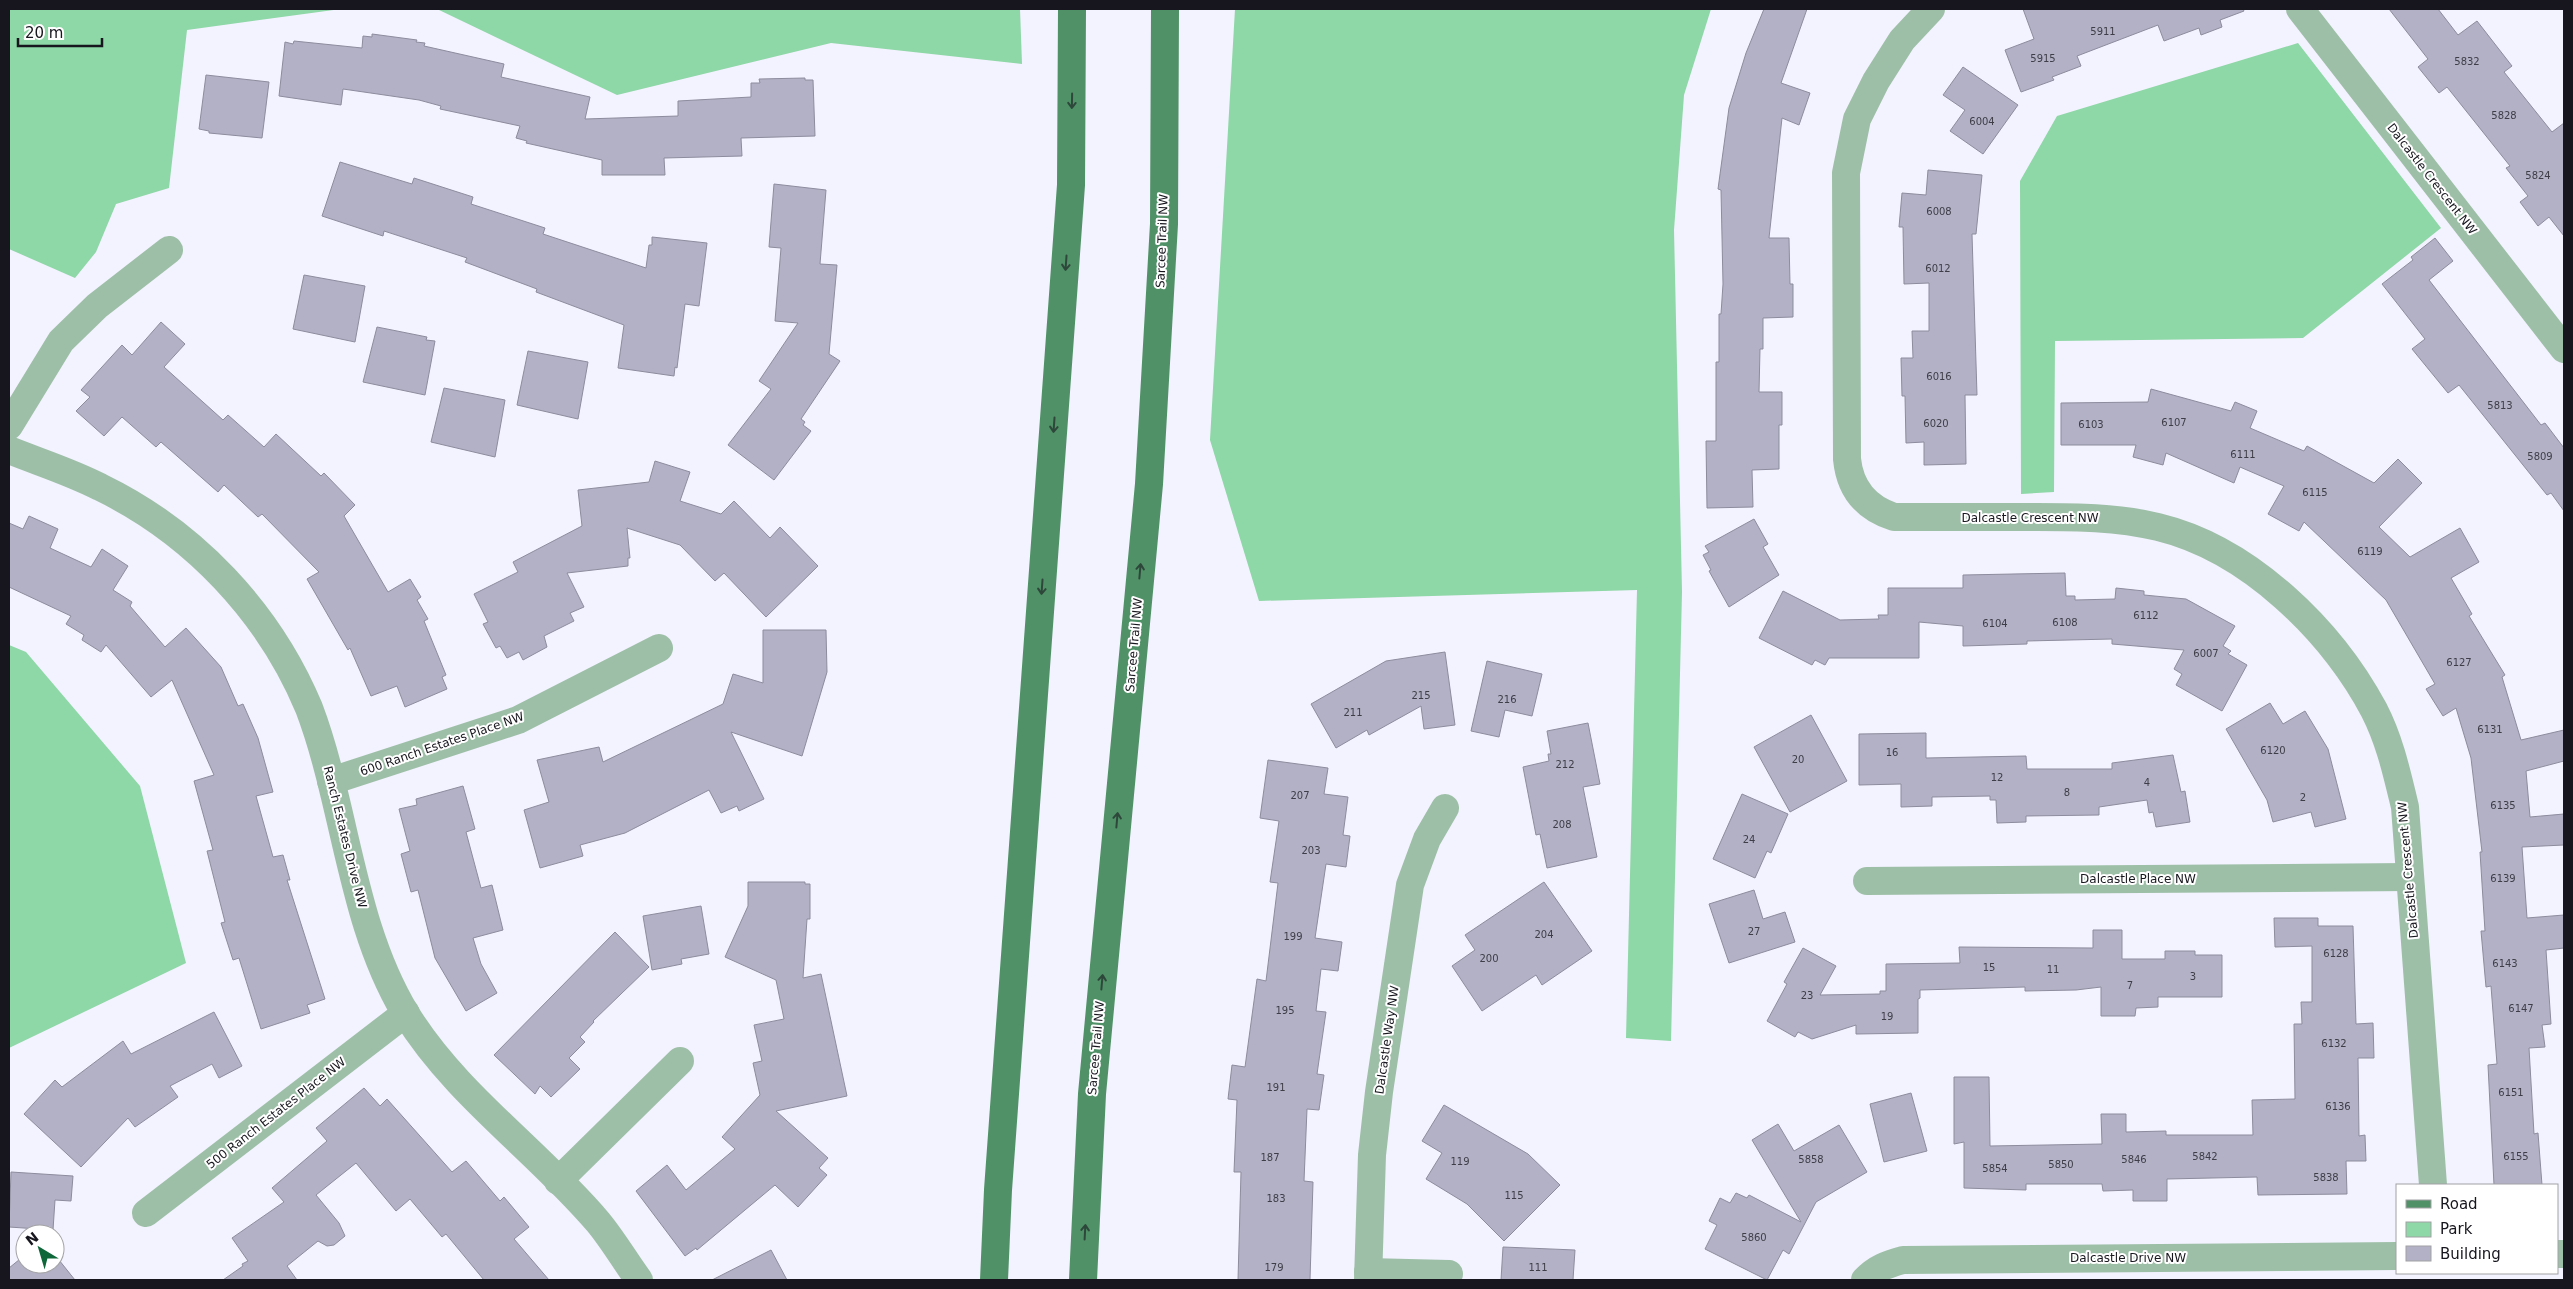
<svg xmlns="http://www.w3.org/2000/svg" width="2573" height="1289" viewBox="0 0 2573 1289" font-family="'DejaVu Sans',sans-serif">
  <style>
    .green { fill: #8ed7a6 }
    .building { fill: #b2b1c5; stroke: #8d8c9e }
    .lines { fill: none; stroke-linecap: round; stroke-linejoin: round }
    .minor { stroke: #9dbfa7; stroke-width: 28 }
    .major { stroke: #509167; stroke-width: 28 }
    .oneway { stroke: #2e473b }
    .labels { text-anchor: middle; dominant-baseline: central; stroke-width: 4; stroke-linejoin: round; paint-order: stroke }
    .number-label { font-size: 10px; fill: #3e3d48 }
    .street-label { font-size: 12px; fill: #17161e; stroke: #fff }
  </style>
  <rect width="100%" height="100%" fill="#f3f2ff"/>
  <g class="green">
    <path d="M 9,9 L 341,9 L 187,30 L 169,188 L 116,204 L 96,252 L 75,278 L 9,249 Z"/>
    <path d="M 437,9 L 1020,9 L 1022,64 L 831,43 L 617,95 Z"/>
    <path d="M 1235,9 L 1711,9 L 1684,95 L 1674,230 L 1682,592 L 1671,1041 L 1626,1038 L 1637,590 L 1259,601 L 1210,440 Z"/>
    <path d="M 2298,43 L 2441,228 L 2303,338 L 2055,341 L 2054,492 L 2021,494 L 2020,181 L 2057,116 Z"/>
    <path d="M 9,645 L 26,652 L 140,786 L 186,963 L 9,1048 Z"/>
  </g>
  <g class="building">
    <path d="M 1764,9 L 1807,9 L 1781,83 L 1810,93 L 1799,125 L 1782,118 L 1769,238 L 1789,238 L 1790,284 L 1793,284 L 1793,317 L 1763,318 L 1763,349 L 1760,349 L 1759,392 L 1782,392 L 1782,425 L 1779,425 L 1779,469 L 1752,470 L 1753,507 L 1707,508 L 1706,441 L 1716,441 L 1716,362 L 1719,362 L 1719,314 L 1721,314 L 1723,284 L 1721,190 L 1718,189 L 1729,108 L 1746,53 Z"/>
    <path d="M 2023,9 L 2243,9 L 2244,11 L 2220,20 L 2222,27 L 2201,35 L 2199,28 L 2164,41 L 2158,25 L 2077,56 L 2081,66 L 2052,77 L 2054,80 L 2021,92 L 2005,50 L 2034,39 Z"/>
    <path d="M 2389,9 L 2438,9 L 2458,35 L 2477,21 L 2512,66 L 2504,72 L 2552,132 L 2564,123 L 2564,236 L 2549,217 L 2538,226 L 2520,202 L 2528,196 L 2506,168 L 2510,166 L 2447,87 L 2439,93 L 2418,67 L 2428,59 Z"/>
    <path d="M 372,34 L 417,40 L 416,42 L 425,43 L 424,46 L 504,64 L 501,77 L 590,97 L 585,119 L 678,116 L 678,101 L 751,97 L 751,83 L 760,83 L 759,79 L 805,78 L 805,80 L 813,80 L 815,136 L 741,138 L 742,156 L 664,158 L 665,175 L 602,175 L 602,160 L 526,143 L 527,141 L 516,138 L 520,126 L 440,109 L 441,106 L 419,100 L 343,89 L 341,105 L 279,96 L 285,42 L 293,44 L 294,41 L 362,48 L 363,36 L 372,37 Z"/>
    <path d="M 1963,67 L 2018,105 L 1983,154 L 1950,131 L 1965,110 L 1943,95 Z"/>
    <path d="M 206,75 L 269,82 L 262,138 L 209,133 L 209,131 L 199,129 Z"/>
    <path d="M 340,162 L 412,184 L 414,178 L 473,197 L 471,204 L 545,228 L 543,234 L 646,268 L 649,245 L 652,245 L 652,237 L 707,243 L 699,306 L 685,304 L 677,368 L 675,367 L 674,376 L 618,368 L 624,325 L 536,292 L 537,289 L 465,262 L 467,258 L 384,231 L 383,236 L 322,216 Z"/>
    <path d="M 1928,170 L 1982,175 L 1976,234 L 1972,234 L 1977,395 L 1965,395 L 1966,464 L 1924,465 L 1924,442 L 1906,443 L 1905,396 L 1902,396 L 1901,358 L 1913,358 L 1912,331 L 1929,331 L 1929,283 L 1904,284 L 1903,227 L 1899,227 L 1902,193 L 1926,195 Z"/>
    <path d="M 774,184 L 826,190 L 820,264 L 837,265 L 829,354 L 840,361 L 801,419 L 805,422 L 803,425 L 811,431 L 774,480 L 728,445 L 771,389 L 759,381 L 798,323 L 775,321 L 781,248 L 769,247 Z"/>
    <path d="M 2435,238 L 2453,261 L 2429,280 L 2541,425 L 2545,423 L 2564,448 L 2564,511 L 2551,493 L 2547,495 L 2459,385 L 2448,393 L 2412,349 L 2425,339 L 2382,284 L 2413,260 L 2411,257 Z"/>
    <path d="M 304,275 L 365,286 L 355,342 L 293,329 Z"/>
    <path d="M 161,322 L 185,344 L 164,367 L 223,420 L 228,415 L 264,447 L 276,434 L 321,476 L 324,473 L 355,505 L 344,516 L 388,592 L 410,579 L 421,597 L 417,600 L 428,619 L 424,621 L 446,675 L 442,677 L 447,689 L 405,707 L 397,686 L 371,696 L 350,648 L 348,650 L 307,579 L 319,572 L 262,514 L 258,517 L 224,485 L 218,492 L 161,442 L 156,447 L 122,417 L 104,436 L 76,411 L 90,397 L 81,390 L 122,345 L 132,355 Z"/>
    <path d="M 377,327 L 427,337 L 426,340 L 435,341 L 425,395 L 363,382 Z"/>
    <path d="M 528,351 L 588,362 L 578,419 L 517,405 Z"/>
    <path d="M 444,388 L 505,400 L 495,457 L 431,442 Z"/>
    <path d="M 2151,389 L 2231,411 L 2235,402 L 2257,411 L 2250,428 L 2304,451 L 2307,446 L 2374,483 L 2398,459 L 2422,483 L 2379,527 L 2410,557 L 2460,528 L 2479,562 L 2451,578 L 2472,614 L 2469,616 L 2505,675 L 2502,677 L 2521,740 L 2564,730 L 2564,761 L 2526,771 L 2530,817 L 2564,814 L 2564,845 L 2522,847 L 2527,918 L 2564,915 L 2564,948 L 2546,950 L 2551,1024 L 2542,1025 L 2545,1047 L 2529,1048 L 2534,1134 L 2538,1133 L 2542,1185 L 2494,1185 L 2488,1065 L 2497,1064 L 2491,986 L 2486,987 L 2481,931 L 2485,931 L 2480,852 L 2482,852 L 2471,758 L 2456,708 L 2443,716 L 2426,689 L 2435,684 L 2386,600 L 2304,522 L 2299,531 L 2268,514 L 2284,486 L 2240,467 L 2234,483 L 2166,453 L 2163,465 L 2133,457 L 2136,445 L 2061,445 L 2061,403 L 2148,402 Z"/>
    <path d="M 655,461 L 690,472 L 680,501 L 721,514 L 734,501 L 770,538 L 780,527 L 818,566 L 766,617 L 724,573 L 715,581 L 680,545 L 627,528 L 630,558 L 628,558 L 628,566 L 567,573 L 584,607 L 570,613 L 574,621 L 544,636 L 547,647 L 523,660 L 519,652 L 507,658 L 500,646 L 496,648 L 483,624 L 488,622 L 474,594 L 518,572 L 513,562 L 582,526 L 578,490 L 649,482 Z"/>
    <path d="M 29,516 L 58,529 L 50,548 L 91,567 L 102,549 L 128,566 L 113,590 L 132,602 L 130,606 L 165,647 L 186,628 L 221,667 L 238,706 L 243,704 L 258,738 L 273,792 L 256,796 L 273,857 L 283,855 L 290,880 L 287,880 L 325,999 L 307,1005 L 310,1013 L 261,1029 L 239,958 L 233,960 L 221,923 L 225,922 L 207,851 L 213,850 L 194,781 L 214,775 L 172,680 L 151,697 L 106,645 L 101,652 L 82,640 L 84,635 L 66,624 L 71,616 L 9,587 L 9,523 L 23,529 Z"/>
    <path d="M 1754,519 L 1768,544 L 1763,547 L 1779,575 L 1729,607 L 1709,571 L 1711,570 L 1703,555 L 1709,552 L 1705,546 Z"/>
    <path d="M 2065,573 L 2066,596 L 2075,596 L 2075,600 L 2115,599 L 2116,588 L 2144,591 L 2144,595 L 2186,599 L 2235,626 L 2223,646 L 2231,651 L 2228,654 L 2247,665 L 2222,711 L 2176,685 L 2182,674 L 2174,669 L 2184,650 L 2112,644 L 2112,639 L 2027,641 L 2027,644 L 1963,646 L 1963,626 L 1919,622 L 1919,658 L 1829,658 L 1825,665 L 1815,660 L 1812,665 L 1759,638 L 1783,591 L 1840,620 L 1879,619 L 1878,615 L 1888,615 L 1888,588 L 1963,588 L 1963,575 Z"/>
    <path d="M 763,630 L 826,630 L 827,672 L 802,756 L 731,732 L 764,799 L 739,811 L 737,806 L 721,813 L 709,790 L 625,833 L 580,845 L 583,856 L 540,868 L 524,810 L 549,802 L 537,760 L 599,747 L 603,762 L 723,704 L 733,674 L 763,683 Z"/>
    <path d="M 1445,652 L 1455,725 L 1424,729 L 1421,706 L 1369,735 L 1367,730 L 1336,748 L 1311,704 L 1386,661 Z"/>
    <path d="M 1487,661 L 1542,674 L 1532,716 L 1505,710 L 1499,737 L 1471,731 Z"/>
    <path d="M 2270,703 L 2283,724 L 2305,711 L 2328,749 L 2346,819 L 2315,827 L 2311,812 L 2273,822 L 2267,800 L 2226,729 Z"/>
    <path d="M 1811,715 L 1847,781 L 1790,812 L 1754,747 Z"/>
    <path d="M 1588,723 L 1600,784 L 1583,787 L 1597,857 L 1547,868 L 1540,834 L 1536,835 L 1523,767 L 1549,761 L 1548,754 L 1551,754 L 1547,731 Z"/>
    <path d="M 1926,733 L 1926,758 L 2026,756 L 2027,769 L 2112,769 L 2112,763 L 2173,755 L 2181,792 L 2185,791 L 2190,822 L 2156,827 L 2153,812 L 2149,813 L 2147,800 L 2099,807 L 2099,815 L 2026,816 L 2026,822 L 1997,823 L 1996,800 L 1990,800 L 1990,796 L 1932,797 L 1932,806 L 1901,807 L 1901,784 L 1859,785 L 1859,734 Z"/>
    <path d="M 1268,760 L 1328,768 L 1324,794 L 1348,797 L 1343,835 L 1350,836 L 1346,867 L 1326,864 L 1315,938 L 1342,942 L 1338,971 L 1321,969 L 1316,1011 L 1326,1012 L 1317,1074 L 1324,1075 L 1319,1110 L 1307,1109 L 1304,1181 L 1313,1182 L 1310,1280 L 1238,1280 L 1241,1172 L 1234,1172 L 1237,1100 L 1228,1099 L 1232,1065 L 1245,1067 L 1257,979 L 1266,981 L 1278,883 L 1270,882 L 1279,821 L 1260,818 Z"/>
    <path d="M 463,786 L 475,829 L 466,832 L 481,888 L 492,885 L 503,930 L 473,938 L 481,964 L 497,993 L 466,1011 L 435,958 L 418,890 L 411,892 L 401,854 L 410,851 L 399,809 L 417,805 L 416,799 Z"/>
    <path d="M 1742,794 L 1788,814 L 1771,853 L 1767,851 L 1755,878 L 1713,859 Z"/>
    <path d="M 748,882 L 805,882 L 805,884 L 810,884 L 810,919 L 807,919 L 803,978 L 821,974 L 847,1096 L 776,1111 L 828,1158 L 819,1168 L 827,1175 L 798,1207 L 775,1185 L 697,1250 L 696,1248 L 685,1256 L 636,1191 L 667,1165 L 686,1190 L 735,1149 L 722,1137 L 760,1095 L 753,1063 L 762,1061 L 754,1025 L 784,1019 L 776,980 L 725,957 L 748,906 Z"/>
    <path d="M 1544,882 L 1592,951 L 1542,985 L 1536,975 L 1482,1011 L 1452,966 L 1475,950 L 1465,935 Z"/>
    <path d="M 1754,890 L 1763,919 L 1785,912 L 1795,942 L 1729,963 L 1709,904 Z"/>
    <path d="M 701,906 L 709,954 L 681,959 L 682,964 L 652,970 L 643,916 Z"/>
    <path d="M 2274,918 L 2318,918 L 2318,926 L 2353,926 L 2356,1024 L 2373,1023 L 2374,1058 L 2358,1058 L 2359,1136 L 2365,1135 L 2366,1161 L 2346,1161 L 2347,1194 L 2258,1195 L 2257,1177 L 2167,1179 L 2167,1201 L 2133,1201 L 2133,1190 L 2103,1191 L 2102,1184 L 2026,1184 L 2026,1190 L 1964,1188 L 1964,1142 L 1954,1144 L 1954,1077 L 1989,1077 L 1990,1146 L 2102,1144 L 2101,1114 L 2126,1114 L 2126,1132 L 2166,1131 L 2166,1135 L 2253,1135 L 2252,1100 L 2295,1099 L 2294,1024 L 2302,1024 L 2301,1002 L 2312,1002 L 2312,946 L 2275,947 Z"/>
    <path d="M 2093,930 L 2122,930 L 2122,959 L 2165,959 L 2165,951 L 2195,951 L 2195,955 L 2222,955 L 2222,997 L 2158,997 L 2158,1007 L 2136,1008 L 2135,1016 L 2101,1016 L 2101,987 L 2076,990 L 2025,991 L 2025,987 L 1920,990 L 1920,998 L 1918,999 L 1918,1033 L 1856,1034 L 1856,1025 L 1812,1039 L 1798,1032 L 1795,1037 L 1767,1021 L 1787,984 L 1784,982 L 1803,948 L 1836,966 L 1820,995 L 1880,994 L 1880,991 L 1886,991 L 1886,964 L 1960,963 L 1959,947 L 2093,948 Z"/>
    <path d="M 615,932 L 649,967 L 593,1021 L 594,1022 L 580,1037 L 585,1042 L 569,1058 L 580,1069 L 551,1097 L 540,1086 L 535,1094 L 494,1055 Z"/>
    <path d="M 214,1012 L 242,1066 L 219,1078 L 212,1064 L 170,1086 L 178,1097 L 135,1127 L 128,1118 L 81,1167 L 24,1114 L 55,1080 L 62,1087 L 123,1041 L 131,1054 Z"/>
    <path d="M 364,1088 L 380,1106 L 387,1099 L 452,1172 L 466,1161 L 500,1201 L 504,1197 L 529,1227 L 514,1239 L 549,1280 L 484,1280 L 446,1234 L 442,1237 L 410,1199 L 396,1211 L 356,1163 L 316,1195 L 339,1223 L 345,1236 L 334,1245 L 327,1246 L 318,1241 L 287,1266 L 297,1280 L 223,1280 L 243,1266 L 242,1264 L 248,1261 L 232,1238 L 284,1202 L 272,1188 L 327,1141 L 316,1128 Z"/>
    <path d="M 1911,1093 L 1927,1151 L 1884,1162 L 1870,1104 Z"/>
    <path d="M 1444,1105 L 1528,1154 L 1560,1185 L 1504,1241 L 1467,1204 L 1426,1179 L 1442,1153 L 1422,1141 Z"/>
    <path d="M 1778,1124 L 1794,1151 L 1839,1125 L 1867,1172 L 1816,1202 L 1789,1254 L 1783,1250 L 1767,1280 L 1705,1249 L 1717,1225 L 1709,1221 L 1720,1198 L 1730,1203 L 1736,1193 L 1747,1198 L 1749,1195 L 1801,1222 L 1752,1140 Z"/>
    <path d="M 11,1172 L 73,1176 L 71,1201 L 55,1200 L 53,1230 L 9,1227 Z"/>
    <path d="M 1503,1247 L 1575,1250 L 1573,1280 L 1501,1280 Z"/>
    <path d="M 771,1250 L 787,1280 L 712,1280 Z"/>
    <path d="M 25,1255 L 25,1264 L 55,1264 L 55,1255 L 75,1280 L 9,1280 L 9,1268 Z"/>
  </g>
  <g class="lines">
    <g class="minor">
      <path d="M 1931,9 L 1902,40 L 1876,81 L 1857,119 L 1846,173 L 1847,459 C 1850,489 1866,508 1894,517 C 1937,517 1980,517 2022,517 C 2068,517 2113,516 2158,527 C 2249,549 2331,630 2374,710 C 2390,741 2397,774 2405,807 L 2433,1185"/>
      <path d="M 2300,9 L 2564,349"/>
      <path d="M 9,426 L 61,341 L 97,306 L 169,250"/>
      <path d="M 9,450 C 39,462 71,472 100,487 C 193,532 269,612 309,708 C 320,737 328,767 335,797 C 353,871 366,948 406,1014 C 456,1095 537,1150 598,1222 C 613,1240 625,1261 639,1280"/>
      <path d="M 331,781 L 518,720 L 659,648"/>
      <path d="M 1867,881 L 2409,877"/>
      <path d="M 558,1181 L 680,1061"/>
      <path d="M 146,1213 L 406,1013"/>
      <path d="M 2557,1254 L 2564,1254"/>
      <path d="M 1368,1272 L 1449,1274"/>
      <path d="M 1368,1280 L 1372,1155 L 1379,1092 L 1410,885 L 1427,839 L 1445,808"/>
      <path d="M 1865,1280 C 1876,1268 1888,1264 1903,1260 L 2397,1256"/>
    </g>
    <g class="major">
      <path d="M 994,1280 L 998,1190 L 1071,185 L 1072,9"/>
      <path d="M 1083,1280 L 1092,1094 L 1149,484 L 1164,224 L 1165,9"/>
    </g>
  </g>
  <defs><path id="oneway-shaft" d="M-6 0H5M1.5-3L5.5 0L1.5 3" fill="none" stroke-width="1.6" stroke-linecap="round" stroke-linejoin="round" transform="scale(1.25)"/></defs>
  <g class="oneway">
    <use href="#oneway-shaft" transform="translate(1072 101) rotate(91)"/>
    <use href="#oneway-shaft" transform="translate(1066 263) rotate(94)"/>
    <use href="#oneway-shaft" transform="translate(1054 425) rotate(94)"/>
    <use href="#oneway-shaft" transform="translate(1140 571) rotate(-85)"/>
    <use href="#oneway-shaft" transform="translate(1042 587) rotate(94)"/>
    <use href="#oneway-shaft" transform="translate(1117 820) rotate(-85)"/>
    <use href="#oneway-shaft" transform="translate(1102 982) rotate(-85)"/>
    <use href="#oneway-shaft" transform="translate(1085 1232) rotate(-87)"/>
  </g>
  <g class="labels">
    <g class="number-label">
      <text x="2103" y="31">5911</text>
      <text x="2043" y="58">5915</text>
      <text x="2467" y="61">5832</text>
      <text x="2504" y="115">5828</text>
      <text x="1982" y="121">6004</text>
      <text x="2538" y="175">5824</text>
      <text x="1939" y="211">6008</text>
      <text x="1938" y="268">6012</text>
      <text x="1939" y="376">6016</text>
      <text x="2500" y="405">5813</text>
      <text x="2174" y="422">6107</text>
      <text x="1936" y="423">6020</text>
      <text x="2091" y="424">6103</text>
      <text x="2243" y="454">6111</text>
      <text x="2540" y="456">5809</text>
      <text x="2315" y="492">6115</text>
      <text x="2370" y="551">6119</text>
      <text x="2146" y="615">6112</text>
      <text x="2065" y="622">6108</text>
      <text x="1995" y="623">6104</text>
      <text x="2206" y="653">6007</text>
      <text x="2459" y="662">6127</text>
      <text x="1421" y="695">215</text>
      <text x="1507" y="699">216</text>
      <text x="1353" y="712">211</text>
      <text x="2490" y="729">6131</text>
      <text x="2273" y="750">6120</text>
      <text x="1892" y="752">16</text>
      <text x="1798" y="759">20</text>
      <text x="1565" y="764">212</text>
      <text x="1997" y="777">12</text>
      <text x="2147" y="782">4</text>
      <text x="2067" y="792">8</text>
      <text x="1300" y="795">207</text>
      <text x="2303" y="797">2</text>
      <text x="2503" y="805">6135</text>
      <text x="1562" y="824">208</text>
      <text x="1749" y="839">24</text>
      <text x="1311" y="850">203</text>
      <text x="2503" y="878">6139</text>
      <text x="1754" y="931">27</text>
      <text x="1544" y="934">204</text>
      <text x="1293" y="936">199</text>
      <text x="2336" y="953">6128</text>
      <text x="1489" y="958">200</text>
      <text x="2505" y="963">6143</text>
      <text x="1989" y="967">15</text>
      <text x="2053" y="969">11</text>
      <text x="2193" y="976">3</text>
      <text x="2130" y="985">7</text>
      <text x="1807" y="995">23</text>
      <text x="2521" y="1008">6147</text>
      <text x="1285" y="1010">195</text>
      <text x="1887" y="1016">19</text>
      <text x="2334" y="1043">6132</text>
      <text x="1276" y="1087">191</text>
      <text x="2511" y="1092">6151</text>
      <text x="2338" y="1106">6136</text>
      <text x="2205" y="1156">5842</text>
      <text x="2516" y="1156">6155</text>
      <text x="1270" y="1157">187</text>
      <text x="1811" y="1159">5858</text>
      <text x="2134" y="1159">5846</text>
      <text x="1460" y="1161">119</text>
      <text x="2061" y="1164">5850</text>
      <text x="1995" y="1168">5854</text>
      <text x="2326" y="1177">5838</text>
      <text x="1514" y="1195">115</text>
      <text x="1276" y="1198">183</text>
      <text x="1754" y="1237">5860</text>
      <text x="1274" y="1267">179</text>
      <text x="1538" y="1267">111</text>
    </g>
    <g class="street-label">
      <text transform="translate(2432 179) rotate(52)">Dalcastle Crescent NW</text>
      <text transform="translate(1162 241) rotate(-88)">Sarcee Trail NW</text>
      <text x="2030" y="518">Dalcastle Crescent NW</text>
      <text transform="translate(1134 645) rotate(-85)">Sarcee Trail NW</text>
      <text transform="translate(442 744) rotate(-19)">600 Ranch Estates Place NW</text>
      <text transform="translate(345 837) rotate(76)">Ranch Estates Drive NW</text>
      <text transform="translate(2408 870) rotate(-95)">Dalcastle Crescent NW</text>
      <text x="2138" y="879">Dalcastle Place NW</text>
      <text transform="translate(1387 1040) rotate(-82)">Dalcastle Way NW</text>
      <text transform="translate(1096 1048) rotate(-85)">Sarcee Trail NW</text>
      <text transform="translate(276 1113) rotate(-38)">500 Ranch Estates Place NW</text>
      <text x="2128" y="1258">Dalcastle Drive NW</text>
    </g>
  </g>
  <rect width="2573" height="1289" fill="none" stroke="#17161e" stroke-width="20"/>
  <rect x="2396" y="1184" width="162" height="90" fill="#ffffff" stroke="#a2a2a5"/>
  <rect x="2406" y="1200" width="25" height="8" fill="#509167" stroke="#a2a2a5"/>
  <text x="2440" y="1209" font-size="15" fill="#17161e">Road</text>
  <rect x="2406" y="1222" width="25" height="15" fill="#8ed7a6" stroke="#a2a2a5"/>
  <text x="2440" y="1234" font-size="15" fill="#17161e">Park</text>
  <rect x="2406" y="1246" width="25" height="15" fill="#b2b1c5" stroke="#a2a2a5"/>
  <text x="2440" y="1259" font-size="15" fill="#17161e">Building</text>
  <g transform="translate(40 1249) rotate(322)"><circle r="24" fill="#ffffff" stroke="#a2a2a5"/>
  <path d="M0-4L9 19L0 12L-9 19Z" fill="#0e6739"/>
  <text y="-8" font-size="14" font-weight="bold" text-anchor="middle" fill="#17161e">N</text>
  </g>
  <path d="M18 38v8h84v-8" fill="none" stroke="#17161e" stroke-width="2.5"/>
  <text x="25" y="38" font-size="15" fill="#17161e" stroke="#ffffff" stroke-width="4" paint-order="stroke">20 m</text>
</svg>
